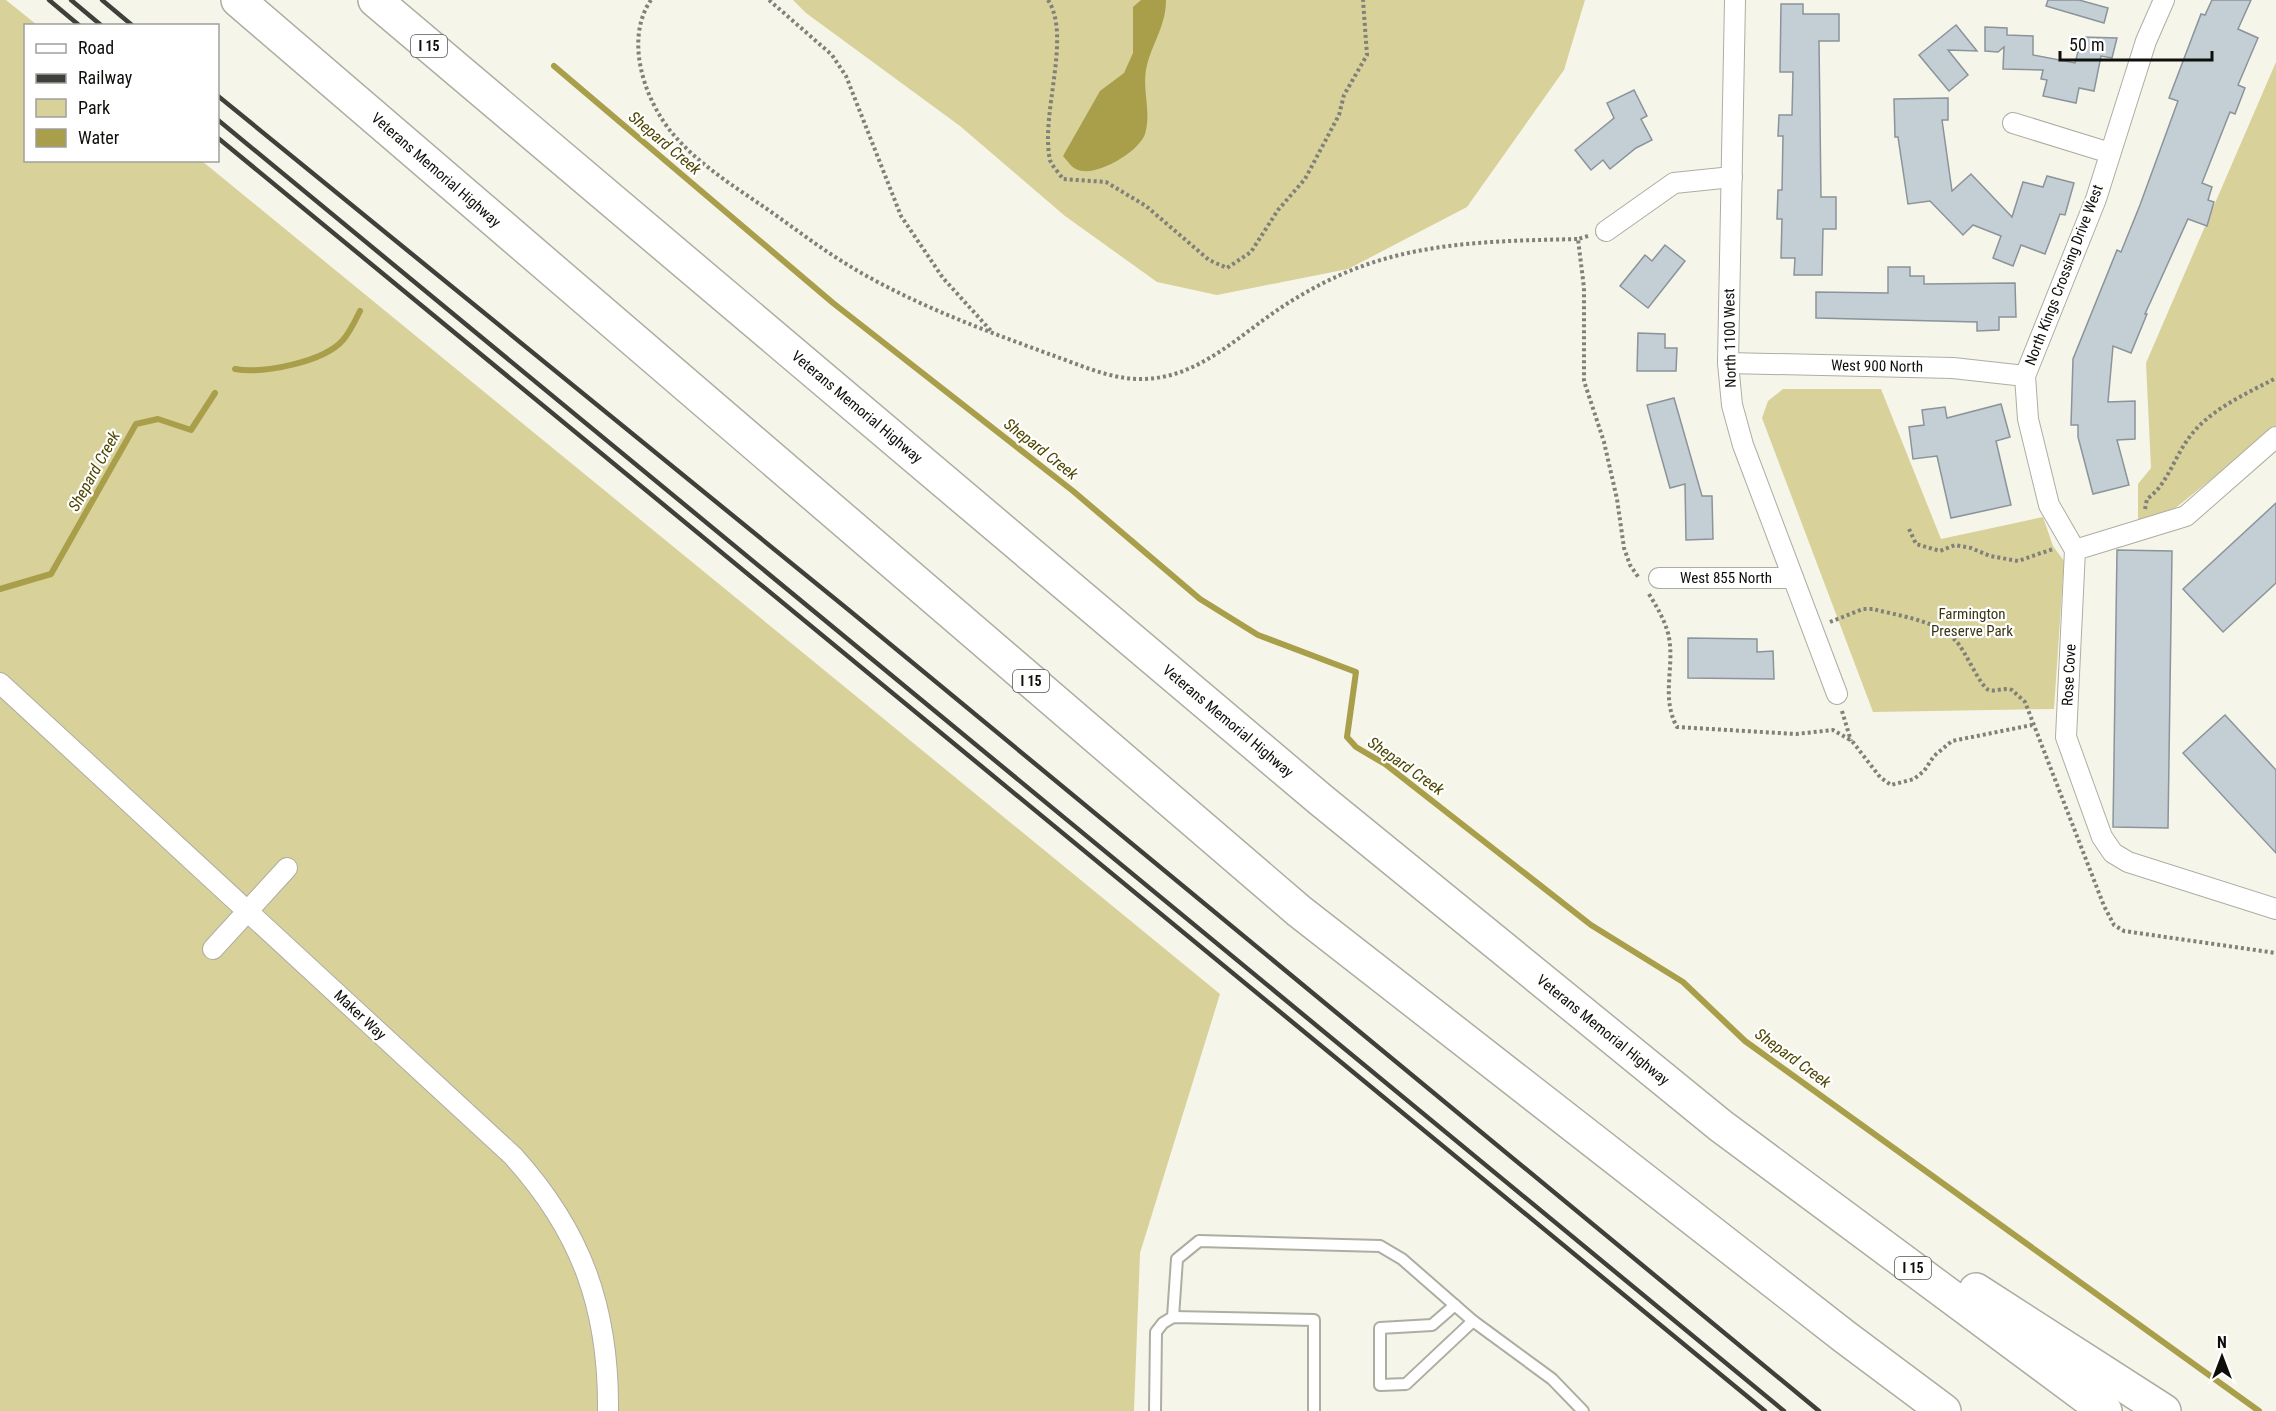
<svg xmlns="http://www.w3.org/2000/svg" width="2276" height="1411" viewBox="0 0 2276 1411" font-family="'Roboto Condensed',sans-serif">
  <style>
    .green { fill: #d8d19a }
    .water { fill: #a99e4a }
    .lines { fill: none; stroke-linecap: round; stroke-linejoin: round }
    .stream { stroke: #a99e4a; stroke-width: 6 }
    .building { fill: #c4ced5; stroke: #8a949a; stroke-width: 1.5 }
    .lane-casing { stroke: #aeada2; stroke-width: 14 }
    .street-casing { stroke: #aeada2; stroke-width: 22 }
    .highway-casing { stroke: #aeada2; stroke-width: 36 }
    .path { stroke: #818079; stroke-width: 4; stroke-dasharray: 3 3; stroke-linecap: butt }
    .lane { stroke: #fff; stroke-width: 10 }
    .street { stroke: #fff; stroke-width: 20 }
    .highway { stroke: #fff; stroke-width: 33 }
    .rail { stroke: #40403b; stroke-width: 4.5 }
    .labels { text-anchor: middle; dominant-baseline: central; stroke-width: 4.5; stroke-linejoin: round; paint-order: stroke }
    .shield { fill: #fff; stroke: #565654; stroke-width: 1.5 }
    .shield-label { font-size: 14px; font-weight: bold; fill: #0e0e0a }
    .street-label { font-size: 15px; fill: #0e0e0a; stroke: #fff }
    .park-label { font-size: 15px; fill: #3a3611; stroke: #fff }
    .water-label { font-size: 16px; font-style: italic; fill: #4e4600; stroke: #fff }
  </style>
  <rect width="100%" height="100%" fill="#f6f5ea"/>
  <g class="green">
    <path d="M 0,0 L 6,0 L 37,25 L 26,26 L 26,160 L 202,161 L 1220,994 L 1140,1253 L 1134,1411 L 0,1411 Z"/>
    <path d="M 793,0 L 1585,0 L 1564,70 L 1467,207 L 1348,269 L 1217,295 L 1157,282 L 1065,216 L 960,126 L 806,13 Z"/>
    <path d="M 2276,62 L 2276,428 L 2169,513 L 2138,520 L 2138,484 L 2151,468 L 2146,363 Z"/>
    <path d="M 1783,389 L 1881,389 L 1941,539 L 2043,517 L 2053,546 L 2064,561 L 2054,709 L 1873,712 L 1762,418 L 1768,401 Z"/>
  </g>
  <path class="water" d="M 1141,0 L 1166,0 C 1166,25 1153,42 1147,65 C 1141,88 1152,111 1145,134 C 1139,152 1094,179 1076,169 C 1071,167 1067,160 1063,156 L 1100,91 L 1124,73 L 1133,53 L 1133,7 Z"/>
  <g class="lines">
    <g class="stream">
      <path d="M 554,66 L 833,303 L 1073,491 L 1200,599 L 1258,635 L 1356,672 L 1347,737 L 1356,747 L 1385,764 L 1591,925 L 1683,982 L 1745,1041 L 2259,1411"/>
      <path d="M 235,369 C 263,374 324,362 343,340 C 350,332 355,321 360,311"/>
      <path d="M 0,589 L 51,574 L 136,424 L 158,419 L 191,430 L 215,393"/>
    </g>
  </g>
  <g class="building">
    <path d="M 2048,0 L 2079,0 L 2108,8 L 2104,23 L 2046,6 Z"/>
    <path d="M 2212,0 L 2251,0 L 2238,29 L 2258,38 L 2238,85 L 2245,88 L 2235,114 L 2230,112 L 2202,183 L 2212,187 L 2208,200 L 2214,202 L 2207,226 L 2188,219 L 2145,314 L 2147,314 L 2131,353 L 2113,346 L 2108,402 L 2135,401 L 2135,439 L 2117,440 L 2129,485 L 2093,494 L 2078,437 L 2078,425 L 2071,425 L 2073,359 L 2117,250 L 2121,252 L 2140,205 L 2178,101 L 2169,98 L 2201,14 L 2205,15 Z"/>
    <path d="M 1781,4 L 1803,4 L 1803,14 L 1839,14 L 1839,41 L 1819,41 L 1821,197 L 1836,197 L 1836,229 L 1823,229 L 1822,275 L 1794,275 L 1795,258 L 1781,258 L 1782,219 L 1777,219 L 1778,190 L 1782,190 L 1783,136 L 1778,136 L 1779,115 L 1792,115 L 1793,72 L 1780,72 Z"/>
    <path d="M 1956,25 L 1977,51 L 1948,50 L 1968,75 L 1949,91 L 1919,55 Z"/>
    <path d="M 1985,27 L 2007,28 L 2007,35 L 2033,36 L 2033,55 L 2075,63 L 2082,37 L 2117,38 L 2112,58 L 2101,56 L 2094,91 L 2079,88 L 2076,103 L 2043,96 L 2047,80 L 2041,79 L 2043,70 L 2003,69 L 2004,47 L 1998,52 L 1985,51 Z"/>
    <path d="M 1634,90 L 1647,116 L 1641,119 L 1652,140 L 1636,148 L 1610,169 L 1603,160 L 1591,170 L 1575,150 L 1614,118 L 1607,103 Z"/>
    <path d="M 1948,98 L 1948,120 L 1942,120 L 1952,191 L 1971,174 L 2012,217 L 2023,182 L 2043,187 L 2047,176 L 2074,183 L 2065,215 L 2060,214 L 2045,254 L 2021,245 L 2013,266 L 1993,258 L 2001,236 L 1973,225 L 1963,235 L 1930,201 L 1908,204 L 1898,137 L 1895,137 L 1894,99 Z"/>
    <path d="M 1665,245 L 1685,261 L 1648,308 L 1620,286 L 1645,255 L 1652,261 Z"/>
    <path d="M 1888,267 L 1910,267 L 1910,276 L 1924,276 L 1924,284 L 2015,283 L 2016,317 L 1999,317 L 1999,330 L 1977,331 L 1977,322 L 1816,318 L 1816,292 L 1888,293 Z"/>
    <path d="M 1638,333 L 1665,334 L 1665,348 L 1677,348 L 1676,371 L 1637,371 Z"/>
    <path d="M 1674,398 L 1702,496 L 1712,496 L 1713,539 L 1686,540 L 1685,484 L 1670,488 L 1657,442 L 1647,405 Z"/>
    <path d="M 2001,404 L 2010,437 L 1996,441 L 2011,505 L 1951,518 L 1937,456 L 1913,459 L 1909,427 L 1924,425 L 1922,410 L 1945,407 L 1947,418 Z"/>
    <path d="M 2276,503 L 2276,583 L 2223,632 L 2183,589 Z"/>
    <path d="M 2117,550 L 2172,551 L 2168,828 L 2113,827 Z"/>
    <path d="M 1688,638 L 1757,639 L 1757,652 L 1773,651 L 1774,679 L 1688,678 Z"/>
    <path d="M 2225,715 L 2276,770 L 2276,853 L 2183,753 Z"/>
  </g>
  <g class="lines">
    <defs>
      <g id="lane">
        <path d="M 1455,1305 L 1432,1325 L 1380,1328 L 1380,1385 L 1406,1384 L 1473,1321"/>
        <path d="M 1173,1317 L 1177,1259 L 1199,1241 L 1380,1246 L 1402,1259 L 1473,1321 L 1552,1379 L 1583,1411"/>
        <path d="M 1155,1411 L 1156,1332 L 1163,1323 L 1173,1317 L 1314,1320 L 1314,1411"/>
      </g>
      <g id="street">
        <path d="M 1735,0 L 1728,363 L 1732,405 L 1743,445 L 1837,694"/>
        <path d="M 2013,123 L 2110,153"/>
        <path d="M 1606,231 L 1674,183 L 1732,177"/>
        <path d="M 1728,363 L 1953,368 L 2025,376"/>
        <path d="M 2075,550 L 2049,505 L 2028,419 L 2025,376 L 2096,199 L 2146,41 L 2164,0"/>
        <path d="M 2075,550 L 2066,737 L 2102,837 L 2113,853 L 2128,862 L 2276,909"/>
        <path d="M 2075,550 L 2186,516 L 2276,437"/>
        <path d="M 1659,578 L 1793,578"/>
        <path d="M 0,683 L 513,1156 C 582,1232 609,1309 608,1411"/>
        <path d="M 213,949 L 287,868"/>
      </g>
      <g id="highway">
        <path d="M 238,0 L 1299,911 L 1845,1337 L 1944,1411"/>
        <path d="M 375,0 L 1321,800 L 1721,1126 L 2105,1411"/>
        <path d="M 1976,1290 L 2164,1411"/>
      </g>
    </defs>
    <use href="#lane" class="lane-casing"/>
    <use href="#street" class="street-casing"/>
    <use href="#highway" class="highway-casing"/>
    <g class="path">
      <path d="M 651,0 C 624,39 644,100 673,134 C 698,164 735,187 767,209 C 794,228 820,248 848,265 C 910,303 981,329 1049,354 C 1078,364 1111,380 1143,379 C 1198,378 1237,337 1279,309 C 1298,296 1320,284 1340,275 C 1416,241 1497,241 1578,239"/>
      <path d="M 769,0 L 832,55 L 846,76 L 901,216 L 943,278 L 992,332"/>
      <path d="M 1048,0 C 1072,37 1040,114 1050,160 C 1052,166 1059,173 1063,179 L 1106,182 L 1146,206 L 1209,260 L 1227,268 L 1251,252 L 1278,210 L 1305,179 L 1339,115 L 1344,95 L 1367,55 L 1363,0"/>
      <path d="M 1588,236 L 1578,239 L 1584,288 L 1584,381 L 1604,442 L 1617,499 L 1624,548 L 1630,565 L 1639,578"/>
      <path d="M 2145,509 L 2147,499 C 2166,486 2173,461 2186,442 C 2206,411 2244,395 2276,378"/>
      <path d="M 1909,529 L 1916,544 L 1940,551 L 1955,545 L 1971,548 L 1990,556 L 2018,561 L 2053,549"/>
      <path d="M 1649,594 C 1657,607 1664,619 1668,633 C 1676,665 1660,696 1677,727 L 1796,734 L 1833,730 L 1852,741 L 1880,777 L 1891,785 L 1914,779 L 1924,771 L 1934,756 L 1952,741 L 2032,725"/>
      <path d="M 1830,622 L 1863,609 L 1873,609 C 1899,616 1935,620 1955,640 C 1965,649 1980,687 1989,690 C 1996,692 2004,687 2012,690 L 2025,702 L 2104,906 L 2114,925 L 2124,931 L 2276,953"/>
      <path d="M 1842,711 L 1851,741"/>
    </g>
    <use href="#lane" class="lane"/>
    <use href="#street" class="street"/>
    <use href="#highway" class="highway"/>
    <g class="rail">
      <path d="M 49,0 L 80,26"/>
      <path d="M 71,0 L 102,26"/>
      <path d="M 102,0 L 133,26"/>
      <path d="M 218,96 L 850,611 L 1819,1411"/>
      <path d="M 218,120 L 1784,1411"/>
      <path d="M 218,138 L 1765,1411"/>
    </g>
  </g>
  <g class="labels">
    <g class="shield">
      <rect x="411" y="35" width="36" height="22" rx="4.5"/>
      <rect x="1013" y="670" width="36" height="22" rx="4.5"/>
      <rect x="1895" y="1257" width="36" height="22" rx="4.5"/>
    </g>
    <g class="shield-label">
      <text x="429" y="46">I 15</text>
      <text x="1031" y="681">I 15</text>
      <text x="1913" y="1268">I 15</text>
    </g>
    <g class="street-label">
      <text transform="translate(436 170) rotate(41)">Veterans Memorial Highway</text>
      <text transform="translate(2064 275) rotate(-69)">North Kings Crossing Drive West</text>
      <text transform="translate(1730 338) rotate(-91)">North 1100 West</text>
      <text transform="translate(1877 366) rotate(1)">West 900 North</text>
      <text transform="translate(857 407) rotate(40)">Veterans Memorial Highway</text>
      <text x="1726" y="578">West 855 North</text>
      <text transform="translate(2069 675) rotate(-87)">Rose Cove</text>
      <text transform="translate(1228 721) rotate(40)">Veterans Memorial Highway</text>
      <text transform="translate(360 1015) rotate(43)">Maker Way</text>
      <text transform="translate(1603 1030) rotate(39)">Veterans Memorial Highway</text>
    </g>
    <g class="park-label">
      <text x="1972" y="614">Farmington<tspan x="1972" dy="17">Preserve Park</tspan></text>
    </g>
    <g class="water-label">
      <text transform="translate(665 143) rotate(40)">Shepard Creek</text>
      <text transform="translate(1041 449) rotate(38)">Shepard Creek</text>
      <text transform="translate(94 471) rotate(-61)">Shepard Creek</text>
      <text transform="translate(1406 766) rotate(35)">Shepard Creek</text>
      <text transform="translate(1793 1058) rotate(36)">Shepard Creek</text>
    </g>
  </g>
  <rect x="24" y="24" width="195" height="138" fill="#ffffff" stroke="#9f9f9d" stroke-width="1.5"/>
  <rect x="36" y="44" width="30" height="9" fill="#ffffff" stroke="#9f9f9d" stroke-width="1.5"/>
  <text x="78" y="54" font-size="18" fill="#0e0e0a">Road</text>
  <rect x="36" y="74" width="30" height="9" fill="#40403b" stroke="#9f9f9d" stroke-width="1.5"/>
  <text x="78" y="84" font-size="18" fill="#0e0e0a">Railway</text>
  <rect x="36" y="99" width="30" height="18" fill="#d8d19a" stroke="#9f9f9d" stroke-width="1.5"/>
  <text x="78" y="114" font-size="18" fill="#0e0e0a">Park</text>
  <rect x="36" y="129" width="30" height="18" fill="#a99e4a" stroke="#9f9f9d" stroke-width="1.5"/>
  <text x="78" y="144" font-size="18" fill="#0e0e0a">Water</text>
  <g transform="translate(2222 1357)" stroke="#ffffff" stroke-width="4.5" paint-order="stroke">
  <path d="M0-4.5L10 22L0 15L-10 22Z" fill="#0e0e0a"/>
  <text y="-9" font-size="16" font-weight="bold" text-anchor="middle" fill="#0e0e0a">N</text>
  </g>
  <path d="M2060 51v9h152v-9" fill="none" stroke="#0e0e0a" stroke-width="3"/>
  <text x="2069" y="51" font-size="18" fill="#0e0e0a" stroke="#ffffff" stroke-width="4.5" paint-order="stroke">50 m</text>
</svg>
